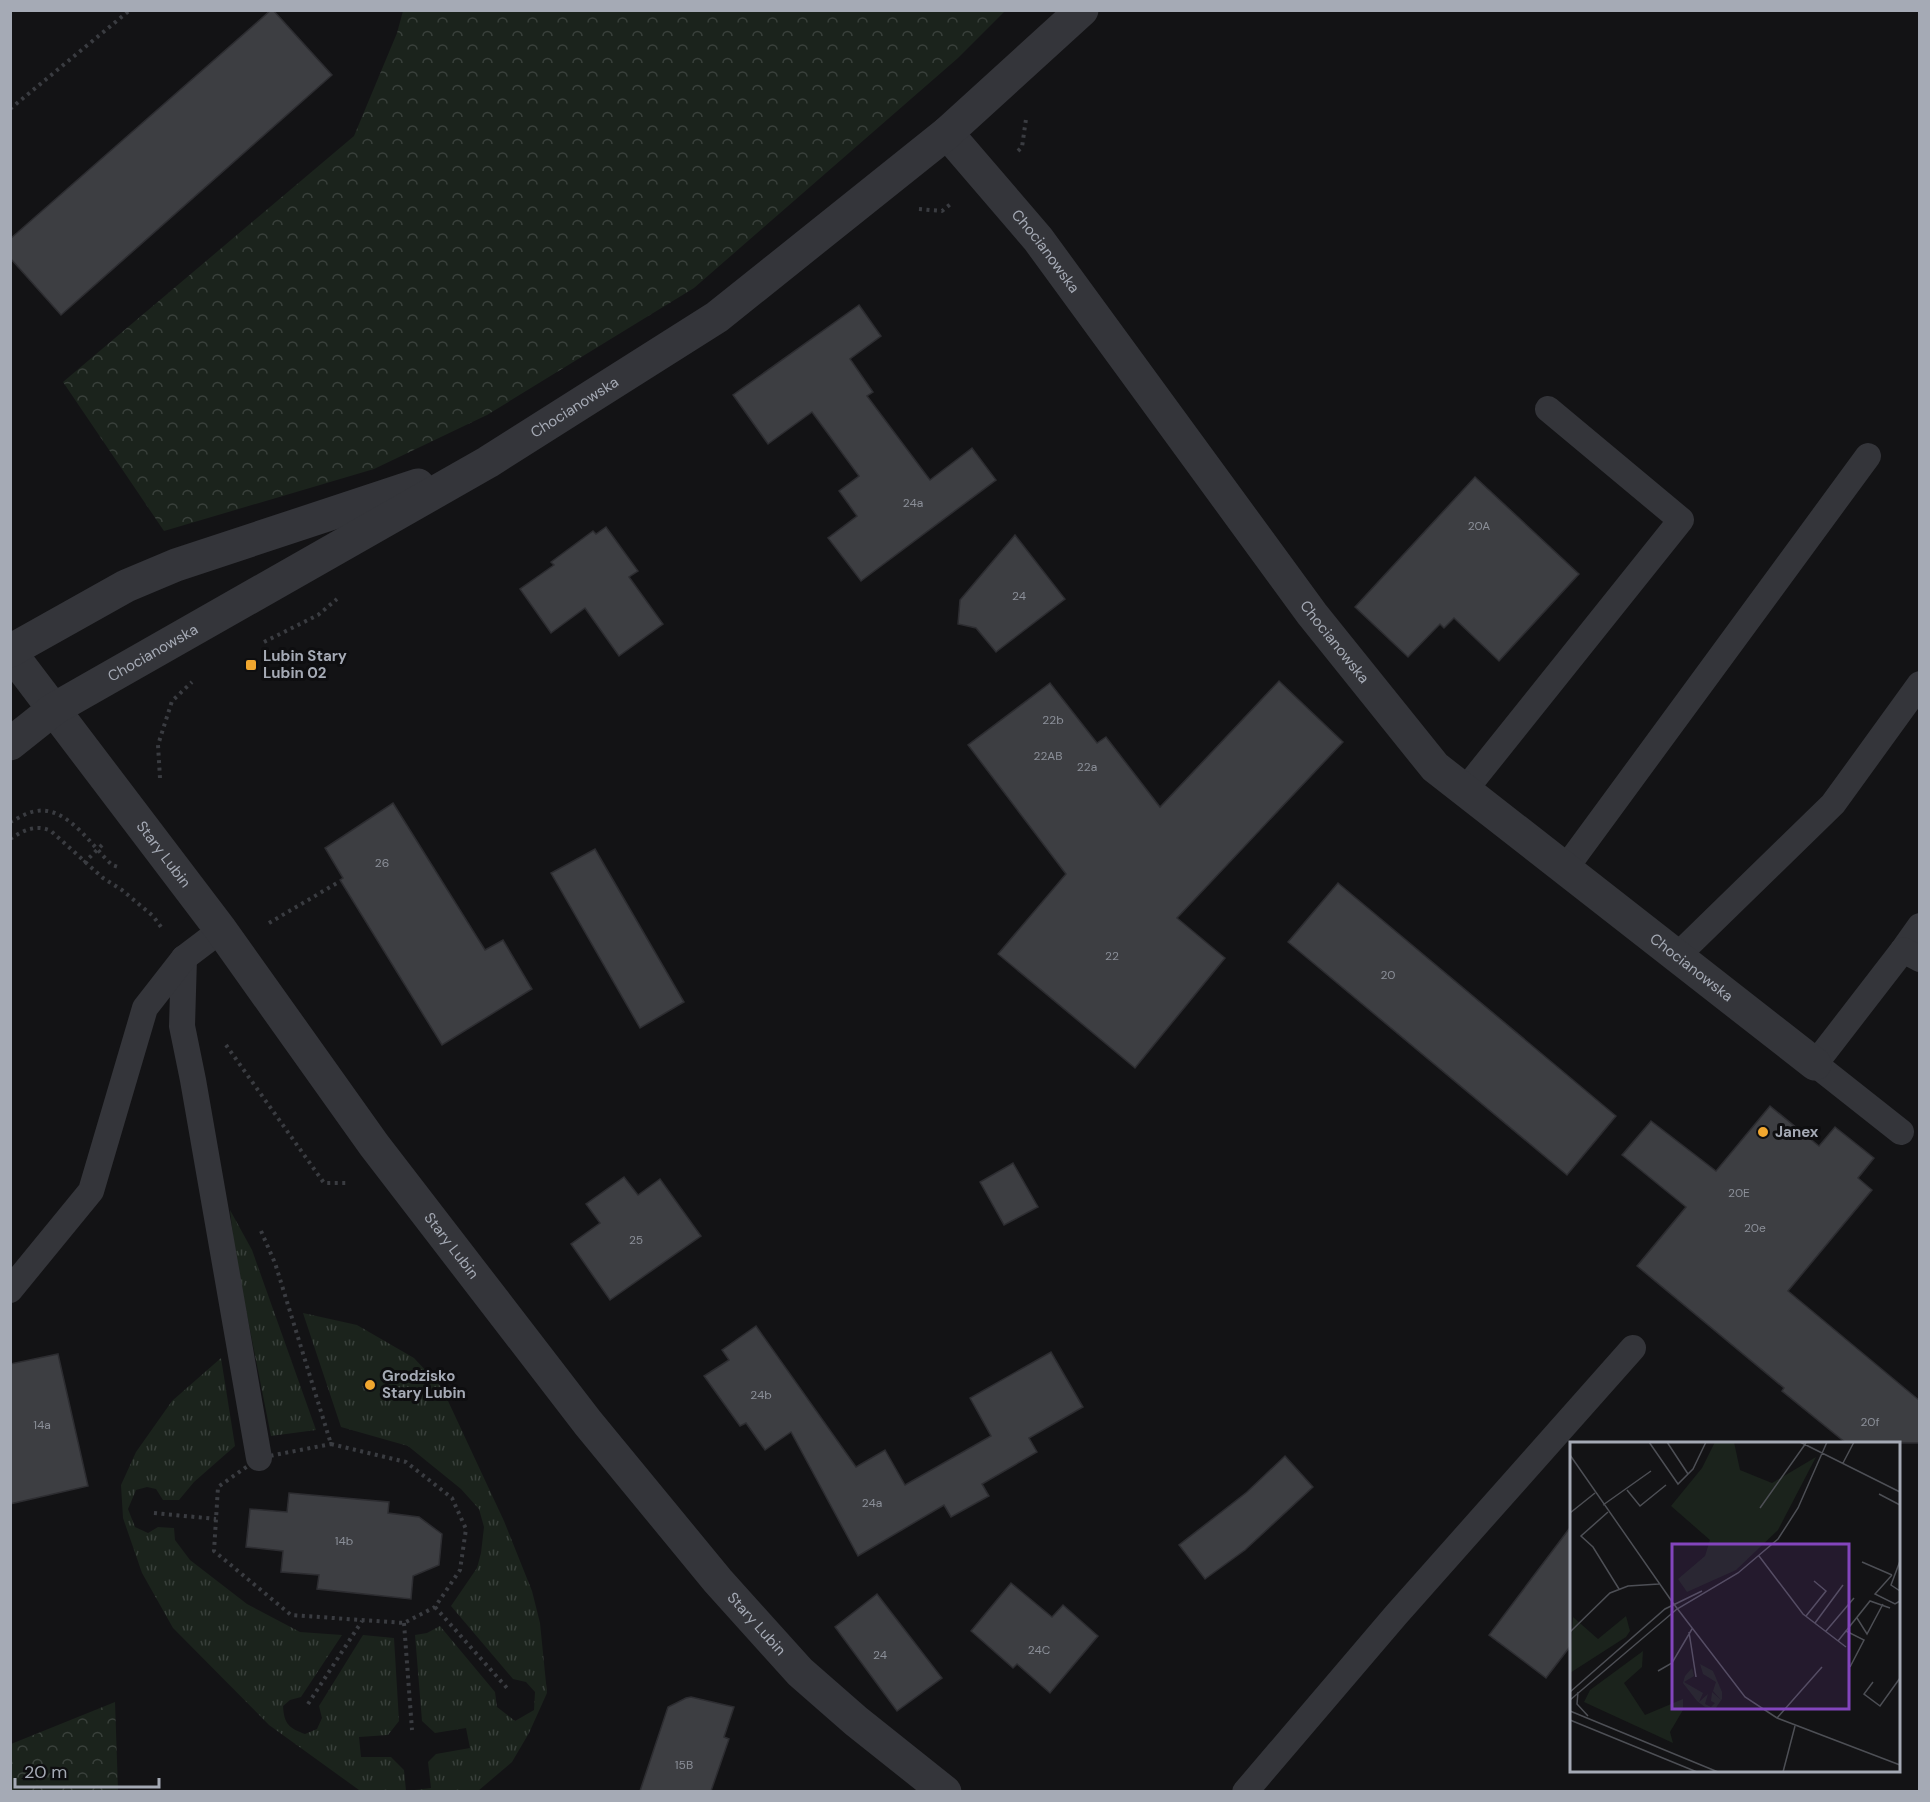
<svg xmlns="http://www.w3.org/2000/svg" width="1930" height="1802" viewBox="0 0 1930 1802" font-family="'DM Sans',sans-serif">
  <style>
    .grass { fill: url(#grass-tufts) }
    .forest { fill: url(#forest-crowns) }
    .building { fill: #3d3e42; stroke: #2d2d31; stroke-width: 1.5 }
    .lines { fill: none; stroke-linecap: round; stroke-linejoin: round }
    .path { stroke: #3a3c41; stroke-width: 4; stroke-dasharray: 3 4.5; stroke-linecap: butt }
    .service { stroke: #34353a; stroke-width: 26 }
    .minor { stroke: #34353a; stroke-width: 33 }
    .tertiary { stroke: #34353a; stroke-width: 33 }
    .poi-dot { fill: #f1a72f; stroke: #0e0e10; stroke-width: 2 }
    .labels { text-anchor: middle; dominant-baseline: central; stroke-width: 6; stroke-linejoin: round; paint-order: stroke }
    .number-label { font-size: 12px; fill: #8b8f98 }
    .street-label { font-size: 15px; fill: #a5aab5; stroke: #0e0e10 }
    .poi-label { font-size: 15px; font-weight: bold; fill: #a5aab5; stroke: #0e0e10; text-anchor: start }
    .inset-road { fill: none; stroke: #4d4f55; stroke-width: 1.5 }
    .view { fill: #8345bd; fill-opacity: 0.15; stroke: #8345bd; stroke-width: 3 }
    .inset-edge { fill: none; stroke: #a5aab5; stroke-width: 3 }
  </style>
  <defs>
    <pattern id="grass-tufts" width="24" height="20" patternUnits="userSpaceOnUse" patternTransform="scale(1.5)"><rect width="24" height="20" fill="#1b231c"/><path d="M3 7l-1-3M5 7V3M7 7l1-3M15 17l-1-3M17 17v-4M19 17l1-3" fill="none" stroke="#39403b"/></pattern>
    <pattern id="forest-crowns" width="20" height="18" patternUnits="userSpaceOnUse" patternTransform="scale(1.5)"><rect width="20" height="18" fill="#1b231c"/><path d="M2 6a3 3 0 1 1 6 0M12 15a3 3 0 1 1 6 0" fill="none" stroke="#39403b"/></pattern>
  </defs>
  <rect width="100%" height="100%" fill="#131315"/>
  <g class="grass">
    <path d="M 230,1210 L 252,1250 L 316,1430 L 271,1436 L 235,1254 Z"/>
    <path d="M 303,1313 L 357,1325 L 414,1358 L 442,1388 L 504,1521 L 532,1591 L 540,1623 L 547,1693 L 529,1733 L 512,1762 L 478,1791 L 362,1792 L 359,1790 L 269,1725 L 173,1628 L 142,1573 L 123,1518 L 121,1485 L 136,1452 L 172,1401 L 221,1358 L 235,1446 L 194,1482 L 179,1500 L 163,1500 L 156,1489 L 147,1487 L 136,1490 L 128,1509 L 135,1527 L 148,1533 L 158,1527 L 174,1528 L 175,1540 L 190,1560 L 247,1604 L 300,1632 L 342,1635 L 301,1697 L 290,1700 L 283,1706 C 284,1724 289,1728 305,1734 L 317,1729 L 322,1718 L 319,1706 L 363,1635 L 394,1638 L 399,1721 L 388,1735 L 359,1737 L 361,1757 L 391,1757 L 404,1770 L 406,1791 L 431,1788 L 428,1762 L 436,1754 L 470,1748 L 466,1728 L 435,1733 L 422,1721 L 415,1635 L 427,1633 L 440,1626 L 495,1692 L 497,1707 L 515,1721 L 534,1710 L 535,1692 L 526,1682 L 513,1679 L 451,1606 L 477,1568 L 481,1553 L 484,1527 L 479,1509 L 461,1489 L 408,1446 L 341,1427 Z"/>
  </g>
  <g class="forest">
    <path d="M 403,11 L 403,10 L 1005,11 L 958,58 L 694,288 L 487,415 L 374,469 L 164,531 L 63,382 L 354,136 L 397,33 Z"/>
    <path d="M 115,1702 L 118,1791 L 11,1791 L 11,1744 Z"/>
  </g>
  <g class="building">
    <path d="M 271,10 L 273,10 L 332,75 L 61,315 L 10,258 L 10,239 Z"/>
    <path d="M 859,305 L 881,336 L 850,359 L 873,392 L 867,396 L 930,480 L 972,448 L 996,480 L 861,581 L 828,538 L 857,516 L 839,491 L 859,476 L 812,412 L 768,444 L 733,395 Z"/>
    <path d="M 1475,477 L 1579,574 L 1499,661 L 1454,618 L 1444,628 L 1440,624 L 1408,657 L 1355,607 Z"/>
    <path d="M 606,527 L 638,571 L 629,577 L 663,624 L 619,656 L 585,608 L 551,633 L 520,589 L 554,565 L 551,562 L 593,531 L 596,534 Z"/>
    <path d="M 1015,535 L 1065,599 L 996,652 L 976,628 L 958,624 L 960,600 Z"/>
    <path d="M 1279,681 L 1343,742 L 1177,918 L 1225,958 L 1135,1068 L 998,954 L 1066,874 L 968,745 L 1050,683 L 1097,743 L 1106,737 L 1160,807 Z"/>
    <path d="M 393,803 L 485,950 L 503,940 L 532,989 L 442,1045 L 340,880 L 343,878 L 325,848 Z"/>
    <path d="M 595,849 L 684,1002 L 640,1028 L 551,873 Z"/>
    <path d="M 1338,883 L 1616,1116 L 1567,1175 L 1288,942 Z"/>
    <path d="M 1770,1106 L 1819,1146 L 1835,1127 L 1874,1158 L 1858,1178 L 1872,1190 L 1788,1291 L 1920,1401 L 1920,1443 L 1846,1443 L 1782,1391 L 1784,1388 L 1637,1266 L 1686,1207 L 1622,1155 L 1651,1121 L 1716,1171 Z"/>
    <path d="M 1013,1163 L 1038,1207 L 1004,1225 L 980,1182 Z"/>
    <path d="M 624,1177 L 638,1195 L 660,1179 L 701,1236 L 610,1300 L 571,1244 L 600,1223 L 586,1204 Z"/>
    <path d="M 756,1326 L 856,1467 L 885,1450 L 905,1485 L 991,1436 L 970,1398 L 1051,1352 L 1083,1407 L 1029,1438 L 1037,1452 L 982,1484 L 989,1496 L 951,1517 L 944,1505 L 858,1556 L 791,1432 L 765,1450 L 746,1423 L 740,1426 L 704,1376 L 729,1360 L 722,1350 Z"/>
    <path d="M 58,1354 L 88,1486 L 10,1504 L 10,1364 Z"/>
    <path d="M 1285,1456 L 1313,1487 L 1245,1550 L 1205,1579 L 1179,1545 L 1247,1492 Z"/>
    <path d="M 289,1493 L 389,1502 L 388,1513 L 419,1517 L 442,1534 L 439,1565 L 413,1576 L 411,1599 L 317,1589 L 319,1575 L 281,1572 L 283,1551 L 246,1547 L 250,1509 L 287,1512 Z"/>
    <path d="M 1572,1525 L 1572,1644 L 1546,1678 L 1489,1635 Z"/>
    <path d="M 1011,1583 L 1052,1617 L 1063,1605 L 1098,1636 L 1050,1693 L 1017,1664 L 1013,1668 L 971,1631 Z"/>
    <path d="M 877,1594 L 942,1678 L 897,1711 L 835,1627 Z"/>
    <path d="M 691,1697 L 734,1707 L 724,1737 L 729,1739 L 711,1791 L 640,1791 L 668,1707 L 686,1698 Z"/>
  </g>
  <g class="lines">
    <g class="path">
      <path d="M 10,109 L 130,10"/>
      <path d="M 1018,151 L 1022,147 L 1026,119"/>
      <path d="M 919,209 L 942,211 L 953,202"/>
      <path d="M 264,642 L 318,615 L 337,599"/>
      <path d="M 160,778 L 158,745 L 172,701 L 192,682"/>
      <path d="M 10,822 C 19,818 27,812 37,811 C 67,806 92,846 112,865 L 118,867"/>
      <path d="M 10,839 C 24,830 36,824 51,831 L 103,878 L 122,890 L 153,916 L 161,927"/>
      <path d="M 84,863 L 103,844"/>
      <path d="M 269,923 L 337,883"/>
      <path d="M 226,1045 L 324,1183 L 349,1183"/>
      <path d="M 261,1231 L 275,1263 L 331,1444"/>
      <path d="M 331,1444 L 406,1462 L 452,1498 L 466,1529 L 460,1570 L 435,1607 L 404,1623 L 291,1615 L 214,1551 L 218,1487 L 259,1458 Z"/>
      <path d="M 154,1513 L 216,1519"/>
      <path d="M 435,1607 L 507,1688"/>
      <path d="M 404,1623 L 412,1730"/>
      <path d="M 308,1704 L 362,1621"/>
    </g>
    <g class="service">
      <path d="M 1465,790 L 1681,520 L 1548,409"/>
      <path d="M 1565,869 L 1868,456"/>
      <path d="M 1903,950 L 1920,926"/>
      <path d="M 1677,956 L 1833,804 L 1920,684"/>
      <path d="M 184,958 L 182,1026 L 193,1080 L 259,1458"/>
      <path d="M 1901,1132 L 1815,1064 L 1903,950 L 1920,959"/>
      <path d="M 10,1290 L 91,1191 L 145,1008 L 184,958 L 221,930"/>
      <path d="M 1245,1792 L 1396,1615 L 1633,1348"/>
    </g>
    <g class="minor">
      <path id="s1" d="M 947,133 L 1038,239 L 1312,614 L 1435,767 L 1815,1064"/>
      <path id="s2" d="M 10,652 L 221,930 L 374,1145 L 588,1423 L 718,1581 L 800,1672 L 856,1721 L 945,1792"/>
    </g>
    <g class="tertiary">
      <path d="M 10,651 L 126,586 L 176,565 L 418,485"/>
      <path id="s3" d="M 10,744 L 54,709 L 488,462 L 717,317 L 947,133 L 1082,10"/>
    </g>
  </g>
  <g class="poi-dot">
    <rect x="245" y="659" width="12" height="12" rx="3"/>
    <circle cx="1763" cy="1132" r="6"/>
    <circle cx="370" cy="1385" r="6"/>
  </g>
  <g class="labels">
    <g class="number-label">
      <text x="913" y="503">24a</text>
      <text x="1479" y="526">20A</text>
      <text x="1019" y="596">24</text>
      <text x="1053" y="720">22b</text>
      <text x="1048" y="756">22AB</text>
      <text x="1087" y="767">22a</text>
      <text x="382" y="863">26</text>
      <text x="1112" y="956">22</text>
      <text x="1388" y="975">20</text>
      <text x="1739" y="1193">20E</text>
      <text x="1755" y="1228">20e</text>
      <text x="636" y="1240">25</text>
      <text x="761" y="1395">24b</text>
      <text x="1870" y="1422">20f</text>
      <text x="42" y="1425">14a</text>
      <text x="872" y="1503">24a</text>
      <text x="344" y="1541">14b</text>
      <text x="1039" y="1650">24C</text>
      <text x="880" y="1655">24</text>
      <text x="684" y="1765">15B</text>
    </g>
    <g class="street-label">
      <text stroke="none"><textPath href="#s1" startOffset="154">Chocianowska</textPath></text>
      <text stroke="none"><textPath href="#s3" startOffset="658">Chocianowska</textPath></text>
      <text stroke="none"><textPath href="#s1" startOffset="640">Chocianowska</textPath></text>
      <text stroke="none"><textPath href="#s3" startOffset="170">Chocianowska</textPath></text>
      <text stroke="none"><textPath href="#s2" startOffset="254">Stary Lubin</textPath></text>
      <text stroke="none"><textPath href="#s1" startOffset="1126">Chocianowska</textPath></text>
      <text stroke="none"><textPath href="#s2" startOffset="740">Stary Lubin</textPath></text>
      <text stroke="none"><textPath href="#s2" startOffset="1226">Stary Lubin</textPath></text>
    </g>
    <g class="poi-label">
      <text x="263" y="656">Lubin Stary<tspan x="263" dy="17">Lubin 02</tspan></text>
      <text x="1775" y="1132">Janex</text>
      <text x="382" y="1376">Grodzisko<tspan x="382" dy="17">Stary Lubin</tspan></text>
    </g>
  </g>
  <g transform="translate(1570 1442)">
    <rect width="330" height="330" fill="#131315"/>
    <path d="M 130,222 L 143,229 L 152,250 L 152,257 L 145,267 L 135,265 L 127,259 L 113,241 L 115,234 L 122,226 L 124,234 L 114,240 L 133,251 L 129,260 L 138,252 L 135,262 L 141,265 L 145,261 L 141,259 L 142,250 L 151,258 L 143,249 L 146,240 L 133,232 Z" fill="#1b231c"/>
    <path d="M 145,0 L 164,0 L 170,28 L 202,41 L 246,15 L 208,88 L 166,128 L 117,150 L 108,137 L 135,114 L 140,98 L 101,64 L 132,26 ZM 56,174 L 60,189 L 56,195 L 0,231 L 3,175 L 28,197 ZM 73,209 L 72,225 L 54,241 L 75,273 L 113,257 L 113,268 L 100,290 L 103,301 L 14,260 L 20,248 Z" fill="#1b231c"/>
    <path class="inset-road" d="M 79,0 L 108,42 L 123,27 L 136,0M 97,0 L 118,32M 230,0 L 330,50M 0,13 L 103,161 L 175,255 L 207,276 L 330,323M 273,21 L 284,0M 57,48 L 70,64 L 96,43M 309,52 L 330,63M 33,63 L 81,29M 190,66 L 236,1M 38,70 L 11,94 L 23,105 L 49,147M 0,71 L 25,51M 189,114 L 233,172 L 276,205M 330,119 L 321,143 L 330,149M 292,120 L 322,133M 322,133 L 305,152 L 325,162 L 330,159M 236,174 L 256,149 L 244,139M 287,176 L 297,192 L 313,162M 245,181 L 273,143M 256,189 L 284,156M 276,189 L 300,159 L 320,166M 0,190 L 40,151 L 58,144 L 89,142M 119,190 L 126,235M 268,199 L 276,189 L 294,198 L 280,225M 88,229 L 102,221 L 122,187M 303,240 L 294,252 L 310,264 L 330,236M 0,250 L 95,167 L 132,149M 8,250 L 7,262 L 18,274M 0,258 L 107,167 L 168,131 L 208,97 L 228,66 L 257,0M 0,269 L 148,330M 207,276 L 252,225M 0,278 L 127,330M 213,330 L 225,284"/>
    <path class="view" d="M 102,102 L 279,102 L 279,267 L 102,267 Z"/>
    <rect width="330" height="330" class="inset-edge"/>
  </g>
  <rect width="1930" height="1802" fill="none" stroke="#a5aab5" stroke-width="24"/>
  <path d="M15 1778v9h144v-9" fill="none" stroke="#a5aab5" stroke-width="3"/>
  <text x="24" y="1778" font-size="18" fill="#a5aab5" stroke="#0e0e10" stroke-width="4.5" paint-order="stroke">20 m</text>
</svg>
